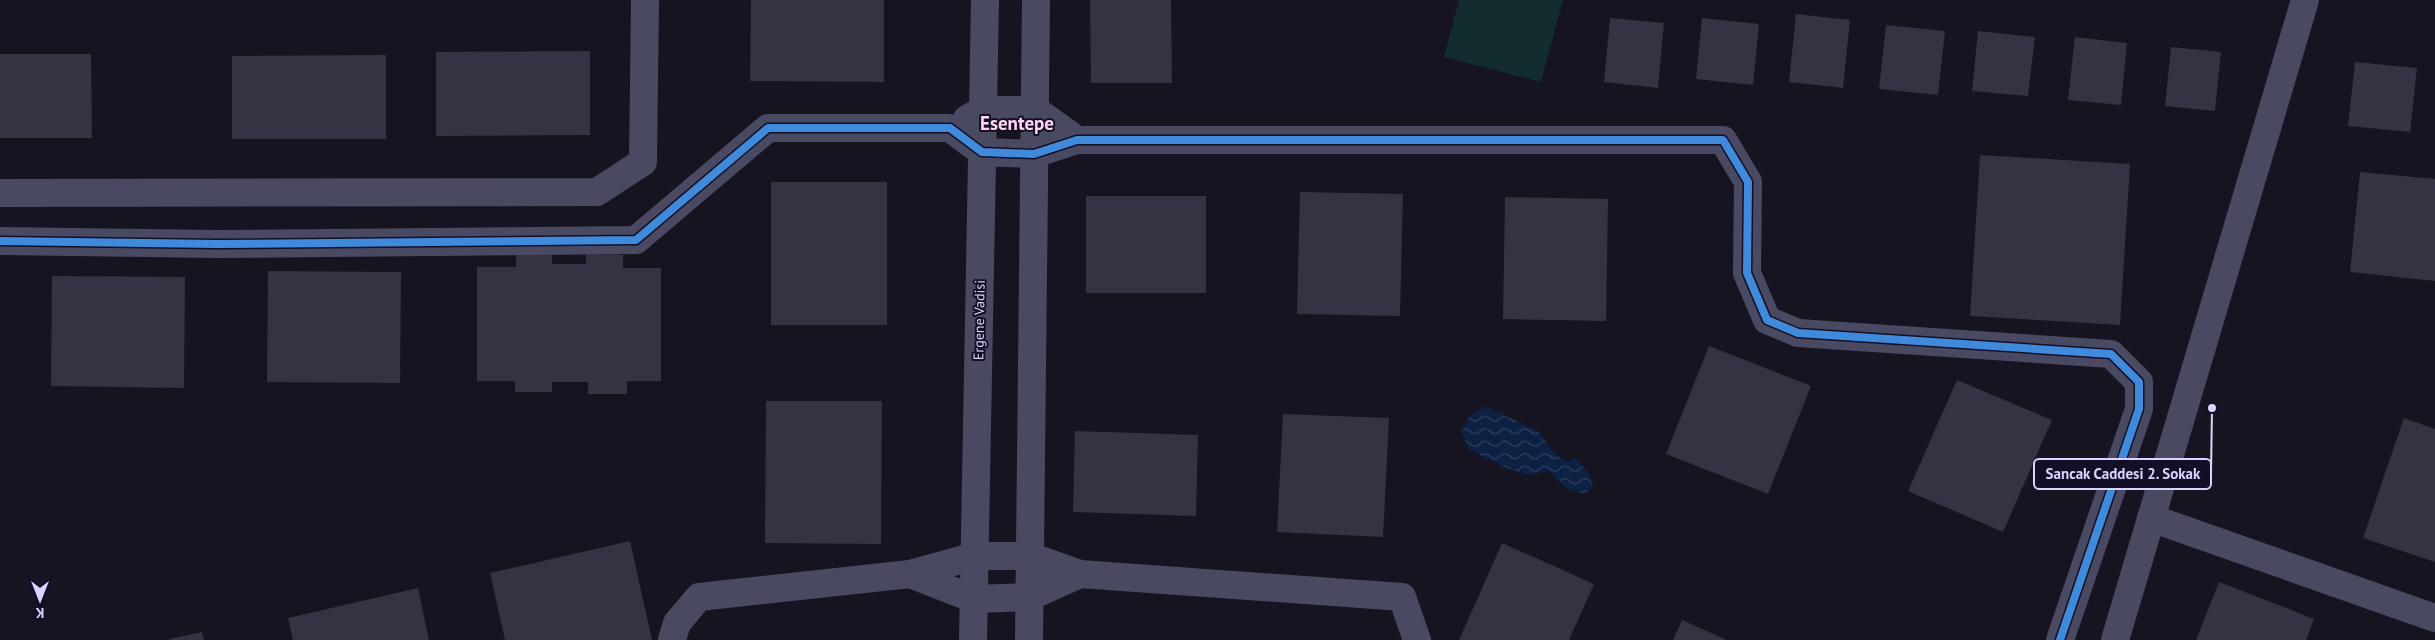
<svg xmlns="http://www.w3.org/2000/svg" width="2435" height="640" viewBox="0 0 2435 640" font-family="'PT Sans',sans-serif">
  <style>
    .grass { fill: #132c2d }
    .water { fill: url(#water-waves) }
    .building { fill: #343243 }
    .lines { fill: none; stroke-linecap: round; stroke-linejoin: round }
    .minor { stroke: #4a4962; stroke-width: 28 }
    .cycleway-casing { stroke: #130f26; stroke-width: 11 }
    .cycleway { stroke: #408adc; stroke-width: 8 }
    .labels { text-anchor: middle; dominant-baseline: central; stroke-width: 4; stroke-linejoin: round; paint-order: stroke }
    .street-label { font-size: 14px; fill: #d9d4ff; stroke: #130f26 }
    .district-label { font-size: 19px; font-weight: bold; fill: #ffd6f0; stroke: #130f26 }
    .leader { fill: none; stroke: #d9d4ff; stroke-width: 2 }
    .callout-dot { fill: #d9d4ff; stroke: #130f26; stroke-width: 2 }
    .callout { fill: #130f26; stroke: #d9d4ff; stroke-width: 2 }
    .callout-label { font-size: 15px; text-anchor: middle; font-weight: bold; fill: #d9d4ff }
  </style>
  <defs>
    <pattern id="water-waves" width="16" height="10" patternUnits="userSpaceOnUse" patternTransform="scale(1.25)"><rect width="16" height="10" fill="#0d2144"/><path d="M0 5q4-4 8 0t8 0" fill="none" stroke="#304060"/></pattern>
  </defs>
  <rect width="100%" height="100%" fill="#161421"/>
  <path class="grass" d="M 1459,0 L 1563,0 L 1541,82 L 1444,57 Z"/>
  <path class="water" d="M 1485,406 L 1538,431 L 1553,451 L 1565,462 L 1576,459 L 1589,473 L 1593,488 L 1584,494 L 1568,490 L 1549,471 L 1529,475 L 1506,468 L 1469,450 L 1461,432 L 1470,415 Z"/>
  <g class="building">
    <path d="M 751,0 L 884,0 L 884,82 L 750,81 Z"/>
    <path d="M 1090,0 L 1171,0 L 1172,83 L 1091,83 Z"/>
    <path d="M 1796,14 L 1850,20 L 1843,88 L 1789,82 Z"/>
    <path d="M 1610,18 L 1664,23 L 1658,88 L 1604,82 Z"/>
    <path d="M 1702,18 L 1759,24 L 1753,85 L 1696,79 Z"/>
    <path d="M 1886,25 L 1945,31 L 1938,95 L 1879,89 Z"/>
    <path d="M 1978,31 L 2035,37 L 2028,96 L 1972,91 Z"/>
    <path d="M 2075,37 L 2127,43 L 2121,105 L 2068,100 Z"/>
    <path d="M 2171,47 L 2221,52 L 2215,111 L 2165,106 Z"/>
    <path d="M 590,51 L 590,135 L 436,136 L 436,52 Z"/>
    <path d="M 0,54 L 91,54 L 92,138 L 0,138 Z"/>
    <path d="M 386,55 L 386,139 L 232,139 L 232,56 Z"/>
    <path d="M 2355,62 L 2417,68 L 2410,132 L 2348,126 Z"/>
    <path d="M 1980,155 L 2130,164 L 2120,325 L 1970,316 Z"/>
    <path d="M 2360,172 L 2435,179 L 2435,281 L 2350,272 Z"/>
    <rect x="771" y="182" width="116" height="143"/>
    <path d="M 1300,192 L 1403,194 L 1400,316 L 1297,314 Z"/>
    <rect x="1086" y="196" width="120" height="97"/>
    <path d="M 1505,197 L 1608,199 L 1606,321 L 1503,319 Z"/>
    <path d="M 586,254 L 623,255 L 623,268 L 661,268 L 661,381 L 627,381 L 627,394 L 588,394 L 588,382 L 552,382 L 552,392 L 515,392 L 515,381 L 477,381 L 477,267 L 516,267 L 516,255 L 552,255 L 552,264 L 586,264 Z"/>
    <path d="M 268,271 L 401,272 L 400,383 L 267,382 Z"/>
    <path d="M 52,276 L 185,277 L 184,388 L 51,386 Z"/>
    <path d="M 1709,346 L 1811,386 L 1768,494 L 1666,454 Z"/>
    <path d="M 1957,380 L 2052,420 L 2003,532 L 1908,491 Z"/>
    <path d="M 766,401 L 882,401 L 881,544 L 765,543 Z"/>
    <path d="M 1283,414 L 1389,418 L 1383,537 L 1277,532 Z"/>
    <path d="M 2404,418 L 2435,429 L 2435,562 L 2363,538 Z"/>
    <path d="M 1075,431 L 1198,435 L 1196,516 L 1073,512 Z"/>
    <path d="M 630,541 L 652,640 L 505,640 L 490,573 Z"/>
    <path d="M 1502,543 L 1594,584 L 1569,640 L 1459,640 Z"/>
    <path d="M 2219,582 L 2314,619 L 2306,640 L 2196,640 Z"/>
    <path d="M 418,588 L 429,640 L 293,640 L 288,618 Z"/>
    <path d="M 1682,620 L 1727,640 L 1673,640 Z"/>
    <path d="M 202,632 L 204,640 L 170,640 L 169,639 Z"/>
  </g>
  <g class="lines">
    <g class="minor">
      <path d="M 967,119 L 983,110 L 1035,110 L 1077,140"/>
      <path d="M 0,193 L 597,192 L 643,162 L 645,0"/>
      <path d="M 0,241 L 217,244 L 636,240 L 768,128 L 950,128 L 982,152 L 1034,154 L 1077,140 L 1723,140 L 1748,182 L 1747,273 L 1767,320 L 1798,333 L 2111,354 L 2139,382 L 2139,409 L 2060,640"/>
      <path d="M 2151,518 L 2435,618"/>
      <path d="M 910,574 L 974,599 L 1029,597 L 1080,574"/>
      <path d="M 672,640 L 677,623 L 699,597 L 910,574 L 975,556 L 1029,556 L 1080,574 L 1402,597 L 1417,640"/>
      <path d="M 973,640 L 985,0"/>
      <path d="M 1029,640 L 1036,0"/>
      <path d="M 2115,640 L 2305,0"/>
    </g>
    <defs>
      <path id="cycleway" d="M 0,241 L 217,244 L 636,240 L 768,128 L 950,128 L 982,152 L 1034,154 L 1077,140 L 1723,140 L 1748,182 L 1747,273 L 1767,320 L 1798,333 L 2111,354 L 2139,382 L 2139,409 L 2060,640"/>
    </defs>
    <use href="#cycleway" class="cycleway-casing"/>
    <use href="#cycleway" class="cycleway"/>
  </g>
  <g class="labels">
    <g class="street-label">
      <text transform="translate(979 320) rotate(-89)">Ergene Vadisi</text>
    </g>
    <g class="district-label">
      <text x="1017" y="123">Esentepe</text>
    </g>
  </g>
  <path class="leader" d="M2212 408L2211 474"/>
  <circle class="callout-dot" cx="2212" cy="408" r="5"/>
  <rect class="callout" x="2034" y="459" width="177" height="30" rx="5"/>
  <g class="callout-label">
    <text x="2123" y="479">Sancak Caddesi 2. Sokak</text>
  </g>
  <g transform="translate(40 600) rotate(180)" stroke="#130f26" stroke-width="4" paint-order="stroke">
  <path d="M0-4L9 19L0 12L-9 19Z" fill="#d9d4ff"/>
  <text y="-8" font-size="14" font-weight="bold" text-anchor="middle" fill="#d9d4ff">K</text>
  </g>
</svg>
